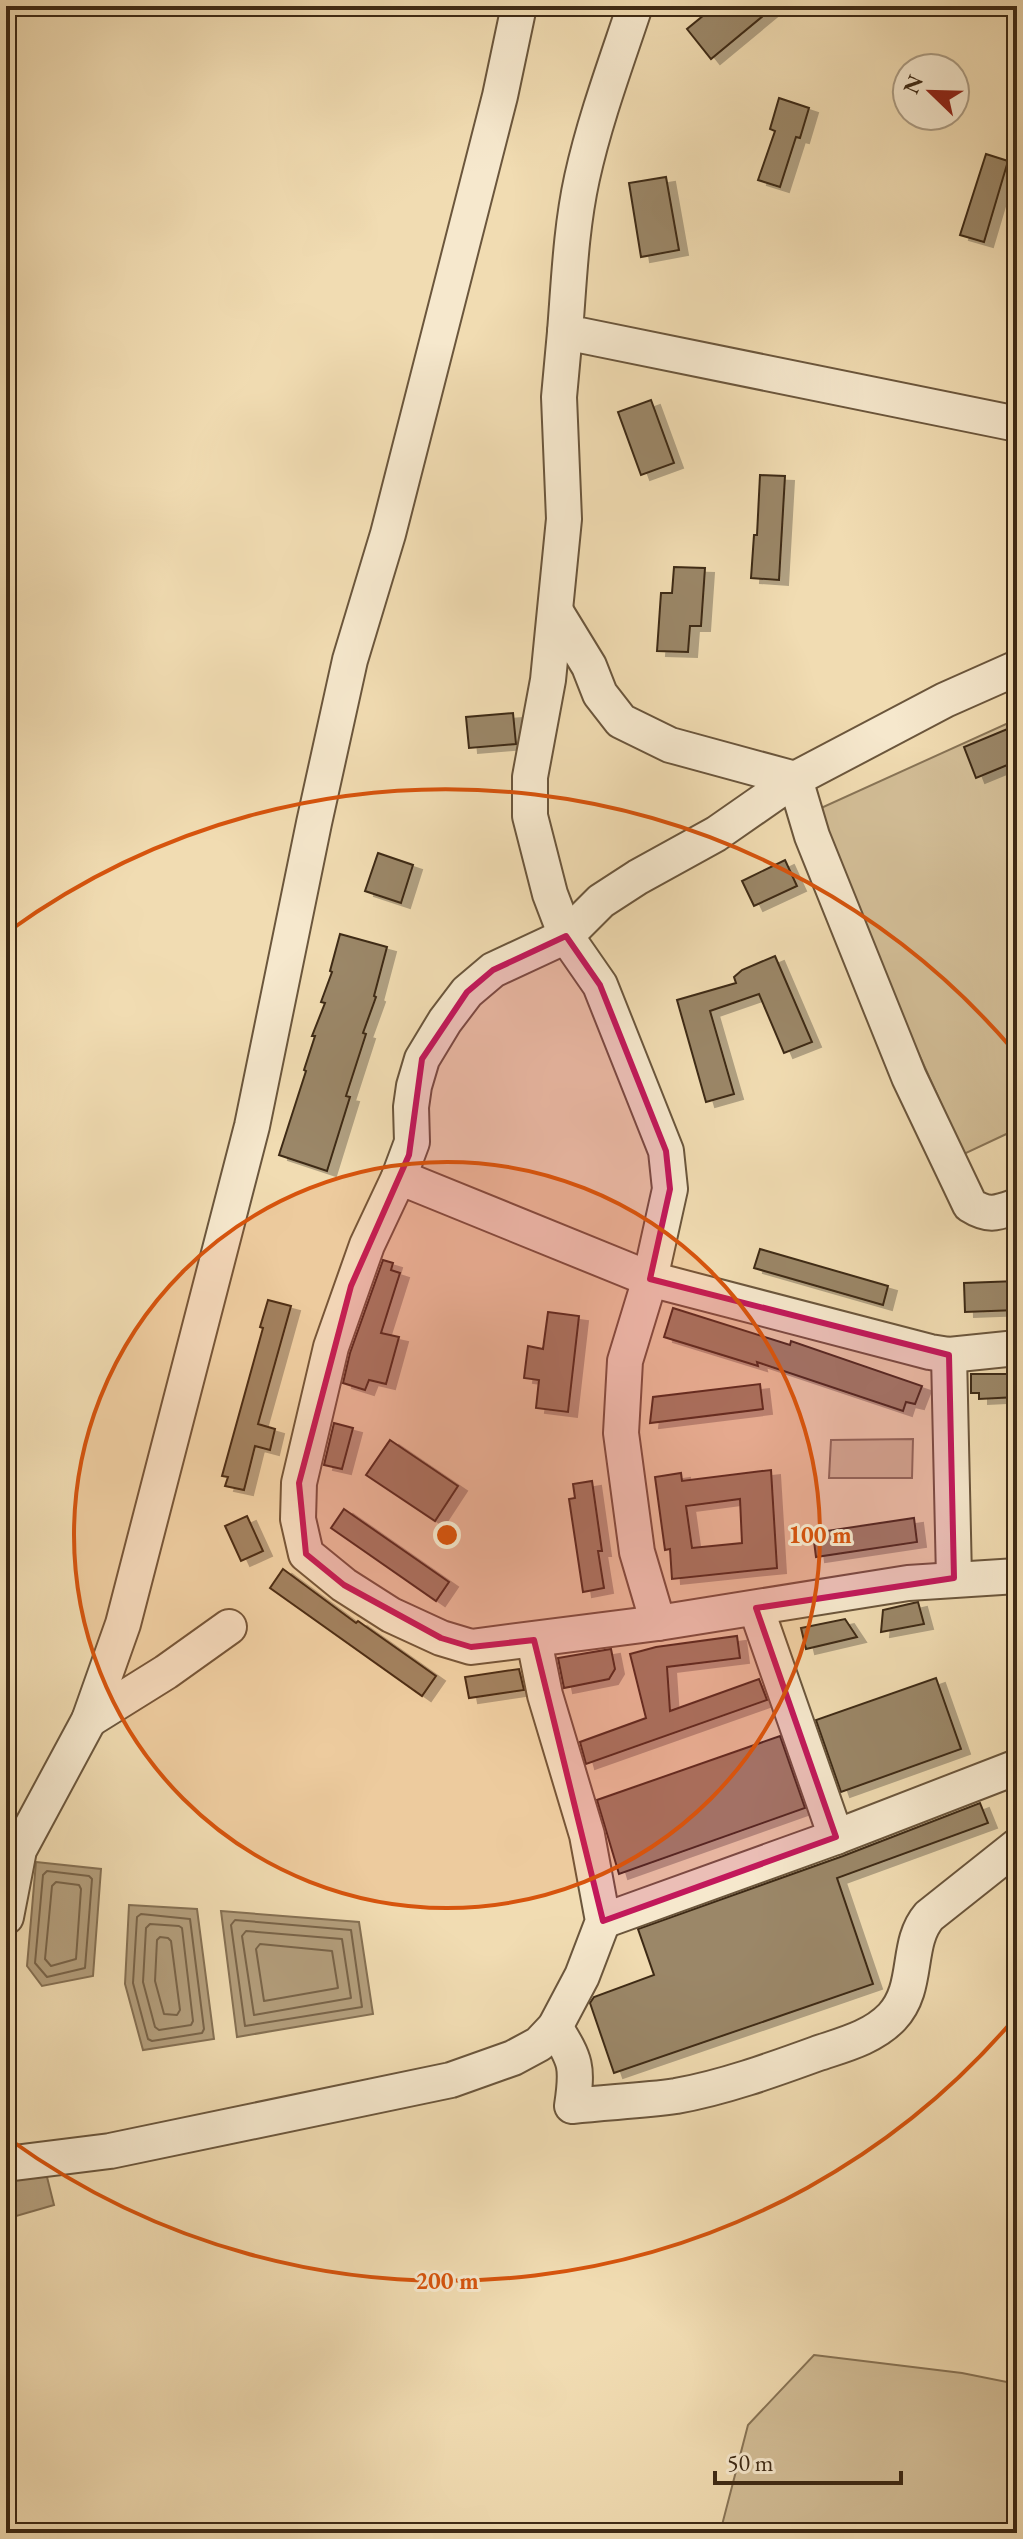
<svg xmlns="http://www.w3.org/2000/svg" width="1023" height="2539" viewBox="0 0 1023 2539" font-family="'EB Garamond',serif">
  <style>
    .green { fill: #d3be97; stroke: #887456; stroke-width: 2 }
    .water { fill: #b49f7d; stroke: #857053; stroke-width: 2 }
    .lines { fill: none; stroke-linecap: round; stroke-linejoin: round }
    .shore { stroke: #796449; stroke-width: 2 }
    .building { fill: #9b8767; stroke: #3e2a15; stroke-width: 2; fill-rule: evenodd; filter: url(#shadow) }
    .minor-casing { stroke: #6b563c; stroke-width: 38 }
    .minor { stroke: #f6e8cd; stroke-width: 34 }
    .marked { fill: #c2185b; fill-opacity: 0.2; stroke: #c2185b; stroke-width: 6; stroke-linejoin: round }
    .ring { fill: none; stroke: #d7540d; stroke-width: 4 }
    .centre { fill: #d7540d; stroke: #f6e8cd; stroke-width: 4 }
    .ring-label { font-size: 24px; text-anchor: middle; font-weight: bold; fill: #d7540d; stroke: #f6e8cd; stroke-width: 6; stroke-linejoin: round; paint-order: stroke }
  </style>
  <defs>
    <filter id="shadow"><feDropShadow dx="9" dy="5" stdDeviation="0" flood-color="#0004"/></filter>
  </defs>
  <rect width="100%" height="100%" fill="#f1dcb2"/>
  <filter id="stains"><feTurbulence type="fractalNoise" baseFrequency=".0025" numOctaves="4"/><feColorMatrix values="0 0 0 0 .2 0 0 0 0 .09 0 0 0 0 .02 0 0 0 .5 -.17"/></filter>
  <radialGradient id="worn" r=".72"><stop offset=".6" stop-color="#630" stop-opacity="0"/><stop offset="1" stop-color="#630" stop-opacity=".3"/></radialGradient>
  <g class="green">
    <path d="M 1017,719 L 1017,1129 L 964,1154 L 810,813 Z"/>
    <path d="M 913,1439 L 912,1478 L 829,1478 L 831,1440 Z"/>
    <path d="M 814,2355 L 962,2373 L 1017,2384 L 1017,2533 L 727,2533 L 722,2525 L 748,2425 Z"/>
  </g>
  <g class="water">
    <path d="M 36,1862 L 101,1869 L 93,1976 L 42,1986 L 27,1966 Z"/>
    <path d="M 129,1905 L 197,1909 L 214,2039 L 143,2050 L 125,1984 Z"/>
    <path d="M 221,1911 L 359,1922 L 373,2014 L 237,2037 Z"/>
    <path d="M 44,2165 L 54,2205 L 6,2219 L 6,2170 Z"/>
  </g>
  <g class="lines">
    <g class="shore">
      <path d="M 47,1871 L 89,1876 L 92,1879 L 85,1968 L 47,1977 L 35,1963 L 43,1875 Z"/>
      <path d="M 56,1882 L 79,1885 L 81,1889 L 76,1959 L 51,1966 L 45,1959 L 52,1886 Z"/>
      <path d="M 141,1914 L 190,1919 L 204,2029 L 202,2033 L 152,2041 L 148,2039 L 133,1983 L 137,1917 Z"/>
      <path d="M 235,1920 L 351,1930 L 362,2007 L 245,2026 L 231,1925 Z"/>
      <path d="M 150,1924 L 179,1926 L 182,1928 L 193,2021 L 191,2025 L 159,2030 L 155,2027 L 143,1982 L 146,1928 Z"/>
      <path d="M 246,1931 L 342,1939 L 351,1998 L 254,2015 L 242,1936 Z"/>
      <path d="M 160,1937 L 168,1938 L 171,1941 L 180,2010 L 177,2015 L 164,2014 L 155,1981 L 157,1940 Z"/>
      <path d="M 260,1944 L 332,1951 L 338,1988 L 264,2001 L 256,1949 Z"/>
    </g>
  </g>
  <g class="building">
    <path d="M 715,6 L 775,6 L 711,59 L 687,29 Z"/>
    <path d="M 779,98 L 809,108 L 800,138 L 796,137 L 780,187 L 758,180 L 775,131 L 770,129 Z"/>
    <path d="M 986,154 L 1008,161 L 984,242 L 960,235 Z"/>
    <path d="M 666,177 L 679,250 L 641,257 L 629,183 Z"/>
    <path d="M 651,400 L 674,463 L 641,475 L 618,412 Z"/>
    <path d="M 760,475 L 785,476 L 779,580 L 751,578 L 754,535 L 757,535 Z"/>
    <path d="M 674,567 L 705,568 L 701,626 L 690,626 L 688,652 L 657,651 L 661,593 L 672,593 Z"/>
    <path d="M 513,713 L 516,744 L 469,748 L 466,717 Z"/>
    <path d="M 1017,725 L 1017,761 L 976,778 L 964,747 Z"/>
    <path d="M 378,853 L 413,865 L 401,903 L 365,891 Z"/>
    <path d="M 785,860 L 797,886 L 754,906 L 742,881 Z"/>
    <path d="M 340,934 L 387,947 L 374,996 L 376,997 L 363,1033 L 366,1034 L 346,1096 L 350,1097 L 327,1171 L 279,1155 L 306,1071 L 304,1070 L 315,1036 L 312,1036 L 325,1003 L 321,1002 L 332,972 L 330,971 Z"/>
    <path d="M 775,956 L 812,1042 L 784,1053 L 759,994 L 710,1011 L 734,1094 L 706,1102 L 677,1000 L 736,983 L 734,977 L 742,970 Z"/>
    <path d="M 760,1249 L 888,1286 L 883,1305 L 754,1268 Z"/>
    <path d="M 383,1260 L 393,1263 L 391,1270 L 400,1273 L 381,1333 L 399,1337 L 386,1384 L 369,1380 L 365,1390 L 343,1383 L 350,1353 Z"/>
    <path d="M 1017,1281 L 1017,1310 L 965,1312 L 964,1283 Z"/>
    <path d="M 268,1300 L 291,1306 L 258,1424 L 275,1429 L 270,1450 L 255,1446 L 244,1490 L 225,1486 L 228,1477 L 222,1476 L 263,1328 L 260,1327 Z"/>
    <path d="M 673,1308 L 790,1345 L 791,1341 L 922,1386 L 915,1404 L 906,1402 L 903,1411 L 757,1362 L 758,1366 L 664,1337 Z"/>
    <path d="M 548,1312 L 579,1316 L 568,1412 L 536,1408 L 539,1380 L 524,1378 L 528,1346 L 543,1349 Z"/>
    <path d="M 971,1374 L 1017,1374 L 1017,1397 L 979,1399 L 979,1393 L 971,1393 Z"/>
    <path d="M 760,1384 L 763,1409 L 650,1423 L 653,1397 Z"/>
    <path d="M 334,1423 L 353,1428 L 342,1469 L 324,1465 Z"/>
    <path d="M 390,1440 L 458,1486 L 435,1521 L 366,1475 Z"/>
    <path d="M 771,1470 L 777,1568 L 672,1579 L 670,1549 L 665,1550 L 655,1477 L 681,1473 L 682,1481 ZM 740,1499 L 742,1543 L 692,1548 L 686,1506 Z"/>
    <path d="M 592,1481 L 602,1551 L 598,1551 L 604,1588 L 583,1592 L 569,1499 L 575,1498 L 573,1484 Z"/>
    <path d="M 344,1509 L 449,1582 L 436,1601 L 331,1528 Z"/>
    <path d="M 247,1516 L 263,1551 L 241,1561 L 225,1526 Z"/>
    <path d="M 914,1518 L 917,1542 L 816,1557 L 813,1533 Z"/>
    <path d="M 283,1569 L 356,1623 L 358,1621 L 436,1676 L 422,1696 L 270,1588 Z"/>
    <path d="M 918,1602 L 924,1624 L 881,1632 L 883,1610 Z"/>
    <path d="M 845,1619 L 857,1637 L 806,1649 L 801,1628 Z"/>
    <path d="M 737,1636 L 740,1658 L 667,1667 L 670,1711 L 759,1679 L 767,1700 L 586,1764 L 580,1742 L 646,1718 L 630,1654 L 656,1647 Z"/>
    <path d="M 611,1649 L 615,1669 L 609,1679 L 564,1688 L 558,1658 Z"/>
    <path d="M 519,1669 L 524,1690 L 469,1698 L 465,1677 Z"/>
    <path d="M 936,1678 L 961,1749 L 841,1792 L 816,1720 Z"/>
    <path d="M 780,1736 L 805,1808 L 619,1874 L 597,1800 Z"/>
    <path d="M 980,1803 L 988,1823 L 837,1878 L 873,1984 L 614,2073 L 590,2003 L 594,1997 L 654,1975 L 638,1929 L 843,1856 Z"/>
  </g>
  <g class="lines">
    <defs>
      <g id="minor">
        <path d="M 635,6 C 616,63 595,119 582,178 C 571,228 569,281 565,332 L 1017,424"/>
        <path d="M 565,332 L 559,397 L 564,519 L 548,680 L 530,777 L 530,816 L 550,894 L 566,936 L 600,985 L 666,1151 L 670,1189 L 650,1279 L 625,1361 L 621,1433 L 637,1552 L 658,1623"/>
        <path d="M 556,612 L 589,666 L 600,694 L 621,721 L 670,745 L 795,779 L 945,700 L 1017,668"/>
        <path d="M 399,1177 L 412,1142 L 411,1107 L 414,1086 L 422,1059 L 445,1021 L 467,992 L 493,970 L 566,936 L 601,901 L 638,877 L 716,834 L 795,779 L 812,836 L 909,1077 L 970,1205 C 989,1217 997,1213 1017,1206"/>
        <path d="M 1017,1348 L 949,1355 L 930,1352 L 650,1279 L 399,1177 L 367,1245 L 331,1347 L 299,1483 L 298,1519 L 306,1554 L 344,1585 L 391,1615 L 441,1638 L 471,1647 L 658,1623 L 908,1583 L 1017,1576"/>
        <path d="M 949,1355 L 954,1578"/>
        <path d="M 756,1608 L 836,1837"/>
        <path d="M 89,1720 L 166,1672 L 229,1627"/>
        <path d="M 6,1917 L 19,1850 L 89,1720 L 123,1624 L 252,1126 L 314,823 L 350,660 L 388,534 L 500,96 L 519,6"/>
        <path d="M 603,1921 L 836,1837 L 1017,1767"/>
        <path d="M 555,2027 C 576,2061 578,2066 572,2106 C 607,2102 642,2101 676,2096 C 722,2088 772,2070 816,2054 C 842,2045 872,2038 892,2017 C 920,1987 905,1944 929,1916 L 1017,1846"/>
        <path d="M 6,2164 L 110,2151 L 451,2080 L 513,2058 L 539,2044 L 555,2027 L 582,1976 L 603,1921 L 587,1835 L 545,1695 L 534,1640"/>
      </g>
    </defs>
    <use href="#minor" class="minor-casing"/>
    <use href="#minor" class="minor"/>
  </g>
  <path class="marked" d="M 566,936 L 600,985 L 666,1151 L 670,1189 L 650,1279 L 949,1355 L 954,1578 L 756,1608 L 836,1837 L 603,1921 L 534,1640 L 471,1647 L 441,1638 L 344,1585 L 306,1554 L 299,1483 L 351,1286 L 409,1155 L 422,1059 L 467,992 L 493,970 Z"/>
  <circle cx="447" cy="1535" r="373" fill="#d7540d" fill-opacity=".12"/>
  <g class="ring">
    <circle cx="447" cy="1535" r="373"/>
    <path d="M1014 2019A746 746 0 0 1 9 2139M9 931A746 746 0 0 1 1014 1051"/>
  </g>
  <circle cx="447" cy="1535" r="12" class="centre"/>
  <g class="ring-label">
    <text x="820" y="1543">100 m</text>
    <text x="447" y="2289">200 m</text>
  </g>
  <rect width="1023" height="2539" fill="none" stroke="#f1dcb2" stroke-width="32"/>
  <rect x="8" y="8" width="1007" height="2523" fill="none" stroke="#3e2a15" stroke-width="4"/>
  <rect x="16" y="16" width="991" height="2507" fill="none" stroke="#3e2a15" stroke-width="2"/>
  <g transform="translate(931 92) rotate(293)"><circle r="38" fill="#f6e8cd" stroke="#ac9c83" stroke-width="2"/>
  <path d="M0-6L14 30L0 20L-14 30Z" fill="#8f2418"/>
  <text y="-12" font-size="22" font-weight="bold" text-anchor="middle" fill="#3e2a15">N</text>
  </g>
  <path d="M715 2471v12h186v-12" fill="none" stroke="#3e2a15" stroke-width="4"/>
  <text x="727" y="2471" font-size="24" fill="#3e2a15" stroke="#f6e8cd" stroke-width="6" paint-order="stroke">50 m</text>
  <rect width="100%" height="100%" filter="url(#stains)"/>
  <rect width="100%" height="100%" fill="url(#worn)"/>
</svg>
